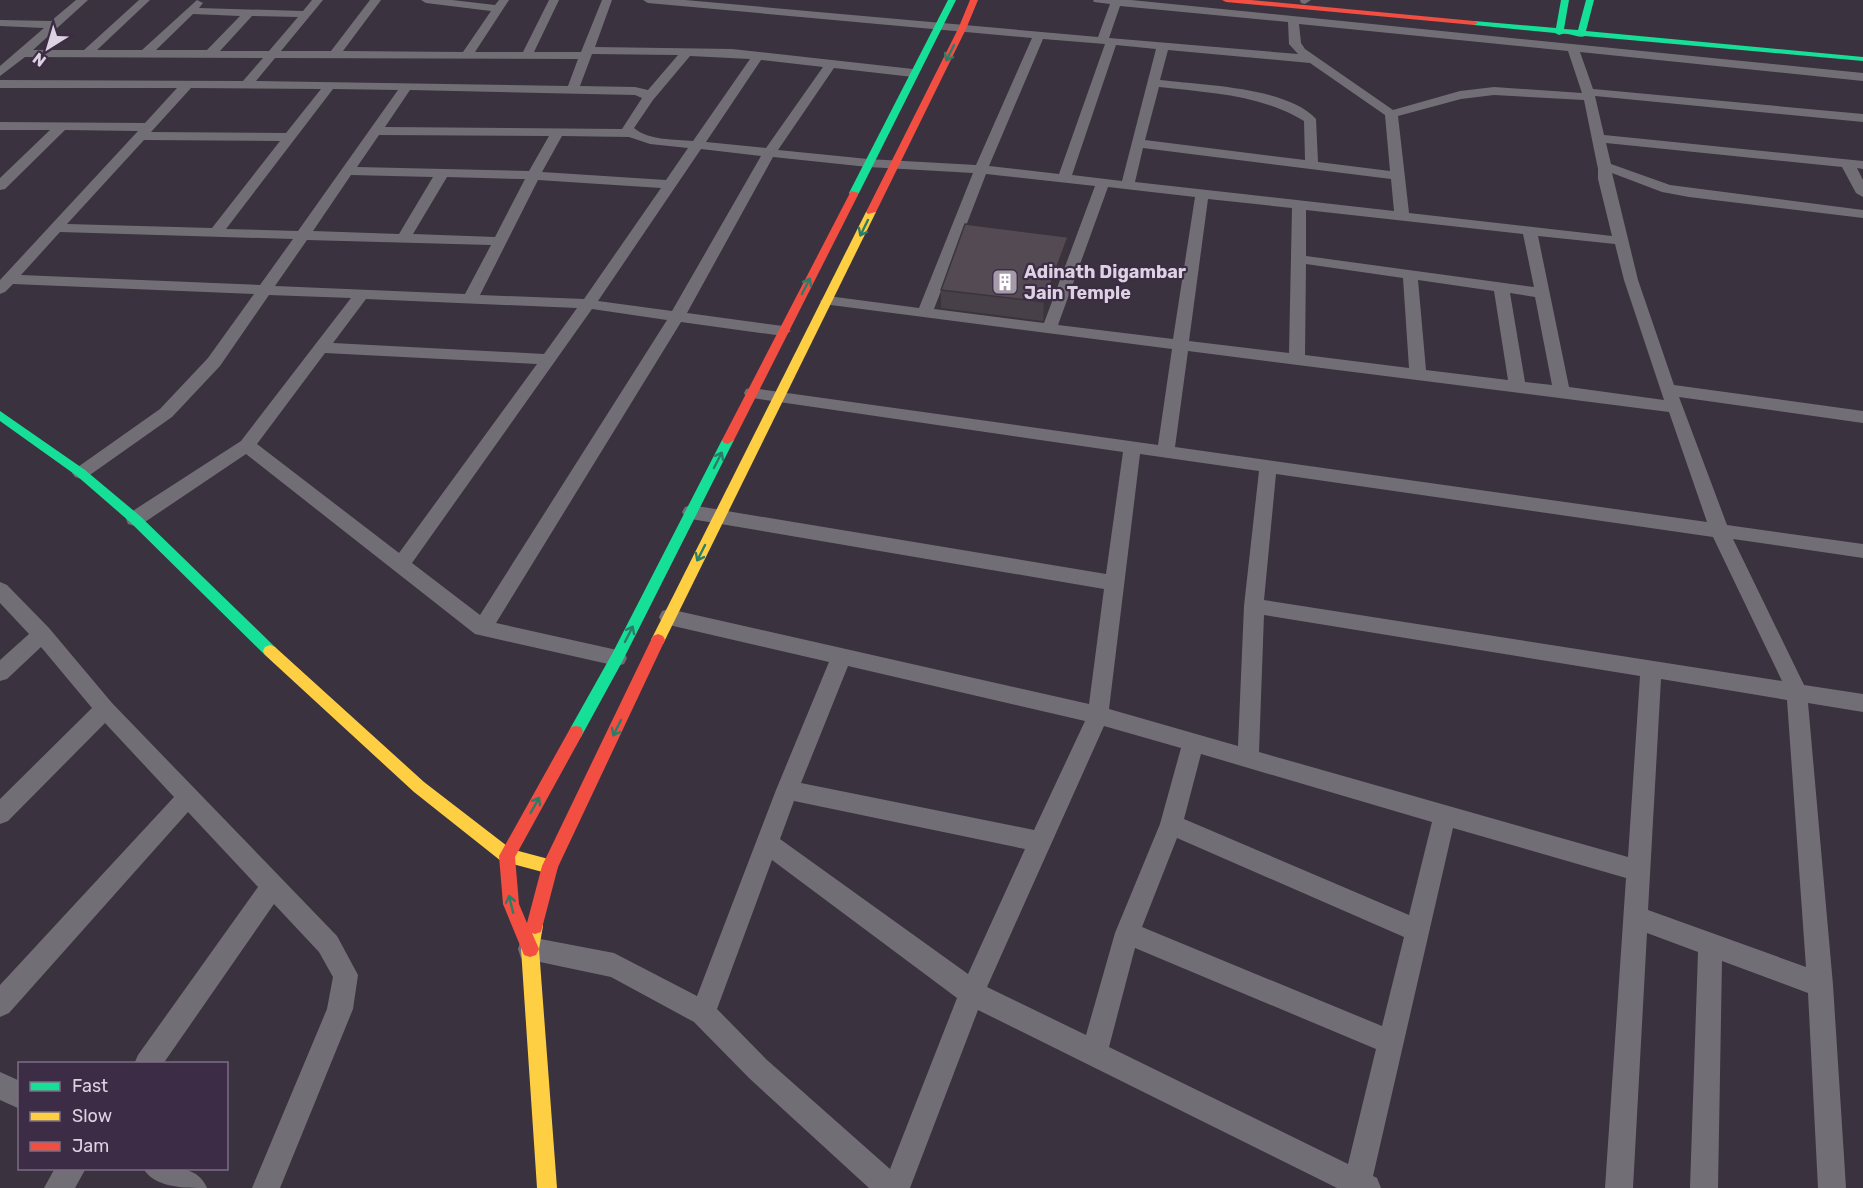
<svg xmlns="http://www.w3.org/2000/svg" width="1863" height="1188" viewBox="0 0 1863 1188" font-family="Rubik,sans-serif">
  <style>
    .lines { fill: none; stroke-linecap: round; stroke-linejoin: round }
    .street { fill: #716f75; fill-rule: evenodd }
    .fast { fill: #16e098; fill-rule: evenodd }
    .slow { fill: #ffcf43; fill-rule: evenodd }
    .jam { fill: #f24e42; fill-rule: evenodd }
    .wall { fill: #484048 }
    .shaded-wall { fill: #3b343b }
    .building { fill: #544a54; stroke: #3b343b; stroke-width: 1.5 }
    .oneway { stroke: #2b7d6a }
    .labels { text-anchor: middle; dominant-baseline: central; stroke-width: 4.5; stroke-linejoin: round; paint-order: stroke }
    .far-poi-label { font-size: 18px; font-weight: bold; fill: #ddd2e2; stroke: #3d2c45; text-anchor: start }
  </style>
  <rect width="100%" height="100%" fill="#3b323f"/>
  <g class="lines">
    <g class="street">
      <path d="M 76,0 L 88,0 L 33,50 L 84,50 L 139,0 L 150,0 L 97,50 L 142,50 L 197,0 L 203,3 L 199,8 L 303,11 L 312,0 L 323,0 L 281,51 L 331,51 L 370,0 L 381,0 L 343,51 L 463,52 L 491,11 L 426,3 L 421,0 L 452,0 L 495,5 L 499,0 L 509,0 L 475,52 L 523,52 L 549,0 L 559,0 L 534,52 L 581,52 L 602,0 L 612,0 L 595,47 L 732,49 L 913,69 L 919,73 L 913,77 L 834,68 L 778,150 L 868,159 L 976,165 L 1032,38 L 648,3 L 643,0 L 685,0 L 1098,37 L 1110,4 L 1094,2 L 1093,0 L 1131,0 L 1863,73 L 1863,81 L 1580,52 L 1593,89 L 1863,114 L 1863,122 L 1595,96 L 1604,135 L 1863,161 L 1863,169 L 1857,168 L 1863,180 L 1863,197 L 1856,193 L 1842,167 L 1606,143 L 1611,164 L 1670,185 L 1863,210 L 1863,218 L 1689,197 L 1662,192 L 1612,173 L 1638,280 L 1674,385 L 1863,411 L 1863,423 L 1679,397 L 1727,525 L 1863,544 L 1863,558 L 1733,539 L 1804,685 L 1863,694 L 1863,712 L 1808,703 L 1833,985 L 1846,1188 L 1818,1188 L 1808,993 L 1722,961 L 1718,1188 L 1690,1188 L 1698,952 L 1647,933 L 1633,1188 L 1605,1188 L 1626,878 L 1453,828 L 1373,1176 L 1377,1178 L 1381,1188 L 1337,1188 L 978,1010 L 910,1188 L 869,1188 L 749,1078 L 694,1022 L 611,977 L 521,958 L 518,949 L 521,940 L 530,937 L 614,953 L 697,996 L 776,790 L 829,662 L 669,625 L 662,623 L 659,617 L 662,611 L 669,609 L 1089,704 L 1104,589 L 691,519 L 685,517 L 682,512 L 685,507 L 691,505 L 1106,574 L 1123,452 L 752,398 L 746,397 L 744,393 L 746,389 L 752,388 L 1158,445 L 1172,349 L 823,304 L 820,301 L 828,296 L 919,308 L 973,173 L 868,167 L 773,157 L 687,313 L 783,326 L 791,331 L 783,336 L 681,322 L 496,623 L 617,650 L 624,652 L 627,658 L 624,664 L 617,666 L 475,634 L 246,454 L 142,524 L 135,526 L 128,524 L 126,519 L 128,514 L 241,441 L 351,298 L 269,295 L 220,366 L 172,417 L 87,477 L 81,479 L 75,477 L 72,473 L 75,469 L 160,409 L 208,358 L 254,294 L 13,284 L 5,292 L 0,294 L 0,280 L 138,131 L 65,130 L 5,189 L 0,190 L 0,178 L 50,130 L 0,130 L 0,122 L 145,123 L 177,88 L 0,88 L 0,80 L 243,81 L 263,58 L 25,57 L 0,76 L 0,66 L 44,28 L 0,26 L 0,20 L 51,21 ZM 1120,6 L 1288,22 L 1289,44 L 1298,54 L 1109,38 ZM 193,14 L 240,16 L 207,50 L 156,50 ZM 252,16 L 298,17 L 269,51 L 220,51 ZM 1299,24 L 1568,51 L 1582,93 L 1494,87 L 1460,91 L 1393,110 L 1305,49 L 1301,43 ZM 1043,39 L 1105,44 L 1059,174 L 989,166 ZM 1116,45 L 1156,49 L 1122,181 L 1072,175 ZM 1168,50 L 1310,63 L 1385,115 L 1390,171 L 1318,162 L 1316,119 C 1288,87 1201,85 1160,80 ZM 592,54 L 678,55 L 648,90 L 635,87 L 580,86 ZM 690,56 L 750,59 L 693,141 C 675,139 649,141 634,128 L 653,100 ZM 275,58 L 578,59 L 568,86 L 256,81 ZM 761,60 L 823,67 L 766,148 L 706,142 ZM 1159,87 C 1209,93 1259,94 1304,121 L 1305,160 L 1145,140 ZM 191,88 L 321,89 L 286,133 L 151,132 ZM 333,89 L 398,90 L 298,231 L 226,229 ZM 410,90 L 635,95 L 642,98 L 622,129 L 385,127 ZM 1494,95 L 1584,100 L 1598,169 L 1598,179 L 1612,236 L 1409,213 L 1398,116 L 1461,99 ZM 379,135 L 549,136 L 529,171 L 357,167 ZM 562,136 L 629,137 L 650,144 L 688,148 L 666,180 L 542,172 ZM 144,140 L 280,141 L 212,228 L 67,224 ZM 1143,148 L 1391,179 L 1394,211 L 1135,182 ZM 701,149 L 761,156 L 672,311 L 598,301 ZM 986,174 L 1095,186 L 1044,323 L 934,309 ZM 351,175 L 433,177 L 399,234 L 313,231 ZM 447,177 L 522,179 L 525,179 L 495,237 L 413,234 ZM 538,180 L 661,188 L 584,299 L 480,295 ZM 1108,187 L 1195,197 L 1173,339 L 1058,325 ZM 1208,199 L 1292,208 L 1289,353 L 1189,341 ZM 1306,210 L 1523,234 L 1534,287 L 1306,256 ZM 60,232 L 293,239 L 260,285 L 21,275 ZM 1538,236 L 1615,244 L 1624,280 L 1664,400 L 1569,387 ZM 307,240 L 491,245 L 465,294 L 275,286 ZM 1306,264 L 1403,278 L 1409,368 L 1305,355 ZM 1418,280 L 1494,291 L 1508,380 L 1426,370 ZM 1510,293 L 1535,297 L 1552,385 L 1525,382 ZM 366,299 L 577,308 L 544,354 L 333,343 ZM 592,309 L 667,320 L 480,615 L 412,563 ZM 1188,351 L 1669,412 L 1707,522 L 1175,447 ZM 325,353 L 537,364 L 399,553 L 257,444 ZM 1140,454 L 1259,471 L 1244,606 L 1238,746 L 1109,709 ZM 1276,474 L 1713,537 L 1782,681 L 1264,600 ZM 1264,615 L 1640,676 L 1628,857 L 1259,752 ZM 848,666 L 1085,721 L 1034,830 L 801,783 ZM 1661,679 L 1787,700 L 1806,967 L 1648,910 ZM 1104,726 L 1181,748 L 1160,824 L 1115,933 L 1086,1035 L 987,987 ZM 1201,754 L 1432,822 L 1409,915 L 1184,819 ZM 794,801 L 1025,849 L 968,974 L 780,839 ZM 1177,838 L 1404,937 L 1382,1026 L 1142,927 ZM 772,860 L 957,998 L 890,1169 L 767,1060 L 717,1009 ZM 1135,948 L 1376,1049 L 1348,1164 L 1109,1047 Z"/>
      <path d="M 1300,0 L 1311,0 L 1305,4 L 1301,3 Z"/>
      <path d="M 0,582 L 7,585 L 49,628 L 112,703 L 337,936 L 358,975 L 353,1009 L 280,1188 L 252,1188 L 327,1009 L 333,977 L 319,952 L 274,904 L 163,1064 L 134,1064 L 138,1055 L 258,887 L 188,812 L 9,1013 L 0,1017 L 0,985 L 174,797 L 105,723 L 8,821 L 0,824 L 0,799 L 92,708 L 41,647 L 7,679 L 0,681 L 0,660 L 29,634 L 0,603 Z"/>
      <path d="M 0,1072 L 20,1081 L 20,1109 L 0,1100 Z"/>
      <path d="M 55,1168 L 86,1168 L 75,1188 L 44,1188 Z"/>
      <path d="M 143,1168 C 166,1168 197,1163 207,1188 C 184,1188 154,1188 143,1168 Z"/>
    </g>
    <g class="fast">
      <path d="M 948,0 L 956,0 L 859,193 L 851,195 L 849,193 Z"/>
      <path d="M 1561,0 L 1569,0 L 1564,29 L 1578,30 L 1586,0 L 1594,0 L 1586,31 L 1863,57 L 1863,61 L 1585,36 C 1578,39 1568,31 1559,35 L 1555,33 L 1474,25 L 1470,23 L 1474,21 L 1556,28 Z"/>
      <path d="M 0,411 L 85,470 L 140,516 L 275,647 L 277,651 L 275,655 L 265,655 L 130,522 L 77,476 L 0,421 Z"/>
      <path d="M 728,436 L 734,440 L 622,662 L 581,737 L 576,738 L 571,737 L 569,732 L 571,727 L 612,654 L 722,440 Z"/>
    </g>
    <g class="slow">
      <path d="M 871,209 L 876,212 L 665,640 L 663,644 L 653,644 L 651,640 L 866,212 Z"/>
      <path d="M 270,645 L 275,647 L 424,782 L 511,849 L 556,861 L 558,866 L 556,871 L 550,874 L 501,861 L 414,792 L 265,655 L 263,651 L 265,647 Z"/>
      <path d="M 535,918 L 541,920 L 543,926 L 539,949 L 557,1188 L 537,1188 L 521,949 L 529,920 Z"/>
    </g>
    <g class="jam">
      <path d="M 970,0 L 978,0 L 966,29 L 876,212 L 868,214 L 866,212 L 958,29 Z"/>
      <path d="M 1222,0 L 1251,0 L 1474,21 L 1478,23 L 1474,25 L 1226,2 Z"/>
      <path d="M 851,191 L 859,193 L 734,440 L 728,444 L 724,443 L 722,440 Z"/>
      <path d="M 658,634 L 663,636 L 665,640 L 558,867 L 541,932 L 535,934 L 532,933 L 539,949 L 536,955 L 530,957 L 524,955 L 503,904 L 499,856 L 571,727 L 576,726 L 581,727 L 583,732 L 581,737 L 515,857 L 519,904 L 527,923 L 542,866 L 651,640 L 653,636 Z"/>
    </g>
  </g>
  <path class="wall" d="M 1068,237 L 1066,254 L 1043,321 L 941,308 L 941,290 Z"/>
  <path class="shaded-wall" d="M 1068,237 L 1066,254 L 1043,321 L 1044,302 Z"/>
  <path class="building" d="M 965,224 L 1068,237 L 1044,302 L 941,290 Z"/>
  <defs><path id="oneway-shaft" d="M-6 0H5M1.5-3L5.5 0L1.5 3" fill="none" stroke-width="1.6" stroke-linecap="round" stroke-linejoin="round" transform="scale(1.5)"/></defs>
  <g class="oneway">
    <use href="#oneway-shaft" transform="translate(950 53) rotate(117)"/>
    <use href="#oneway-shaft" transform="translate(864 228) rotate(116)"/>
    <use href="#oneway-shaft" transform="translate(806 286) rotate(-63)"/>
    <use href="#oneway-shaft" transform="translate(718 460) rotate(-63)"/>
    <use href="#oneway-shaft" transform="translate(701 553) rotate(117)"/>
    <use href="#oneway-shaft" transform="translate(629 634) rotate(-63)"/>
    <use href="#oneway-shaft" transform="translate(617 728) rotate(116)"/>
    <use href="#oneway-shaft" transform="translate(535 805) rotate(-61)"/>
    <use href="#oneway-shaft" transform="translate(511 904) rotate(-104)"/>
  </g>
  <defs>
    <symbol id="building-square" viewBox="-11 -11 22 22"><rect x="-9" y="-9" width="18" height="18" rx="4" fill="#a49aa9" stroke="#3d2c45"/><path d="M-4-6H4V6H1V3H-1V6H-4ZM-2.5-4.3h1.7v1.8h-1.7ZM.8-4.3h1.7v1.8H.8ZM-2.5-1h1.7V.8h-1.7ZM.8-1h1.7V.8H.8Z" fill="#fff"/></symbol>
  </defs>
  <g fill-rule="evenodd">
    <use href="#building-square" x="990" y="267" width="30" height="30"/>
  </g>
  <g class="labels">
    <g class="far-poi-label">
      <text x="1024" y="272">Adinath Digambar<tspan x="1024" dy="21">Jain Temple</tspan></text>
    </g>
  </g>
  <rect x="18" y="1062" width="210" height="108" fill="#3d2c45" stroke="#7d6e84" stroke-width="1.5"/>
  <rect x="30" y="1082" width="30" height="9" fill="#16e098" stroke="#7d6e84" stroke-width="1.5"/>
  <text x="72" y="1092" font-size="18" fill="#ddd2e2">Fast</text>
  <rect x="30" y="1112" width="30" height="9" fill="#ffcf43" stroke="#7d6e84" stroke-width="1.5"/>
  <text x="72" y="1122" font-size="18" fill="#ddd2e2">Slow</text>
  <rect x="30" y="1142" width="30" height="9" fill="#f24e42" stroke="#7d6e84" stroke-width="1.5"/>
  <text x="72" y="1152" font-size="18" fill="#ddd2e2">Jam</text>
  <g transform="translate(48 48) rotate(217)" stroke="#3d2c45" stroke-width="4.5" paint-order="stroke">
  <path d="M0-4.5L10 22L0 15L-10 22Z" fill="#ddd2e2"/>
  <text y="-9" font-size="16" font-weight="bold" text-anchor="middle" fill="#ddd2e2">N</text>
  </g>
</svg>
